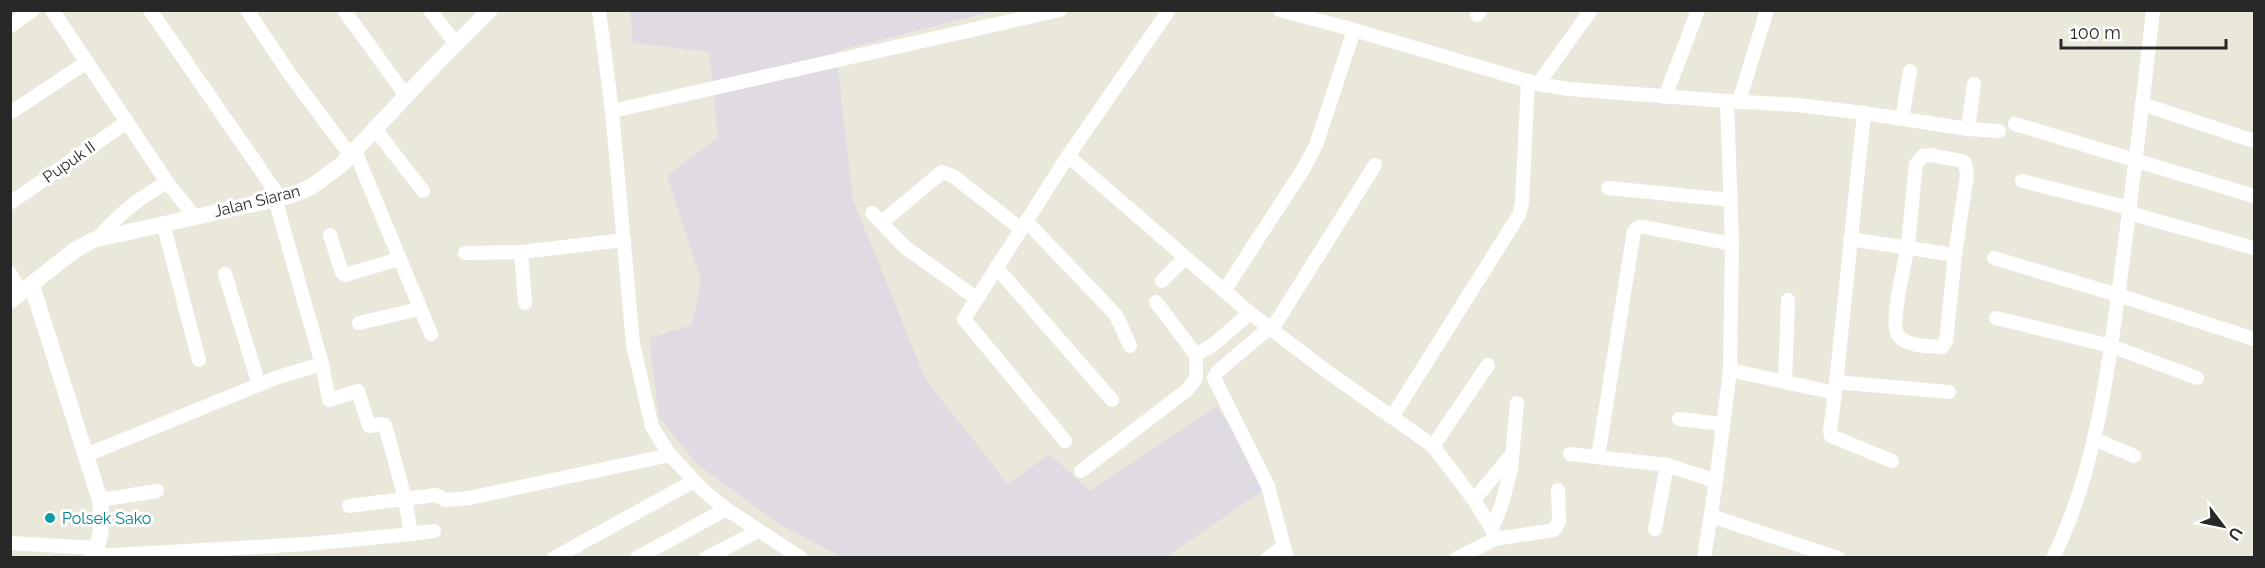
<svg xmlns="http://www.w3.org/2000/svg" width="2265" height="568" viewBox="0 0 2265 568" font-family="Raleway,sans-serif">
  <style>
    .industrial { fill: #e0dbe2 }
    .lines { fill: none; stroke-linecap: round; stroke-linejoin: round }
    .minor { stroke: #fff; stroke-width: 14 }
    .tertiary { stroke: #fff; stroke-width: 16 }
    .culture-dot { fill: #0f9aa8; stroke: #fff; stroke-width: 2 }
    .labels { text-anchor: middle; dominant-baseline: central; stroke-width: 6; stroke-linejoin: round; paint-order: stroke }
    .street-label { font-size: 16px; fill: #282828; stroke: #fff }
    .culture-label { font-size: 16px; fill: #0d838f; stroke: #fff; text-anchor: start }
  </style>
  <rect width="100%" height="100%" fill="#e9e8db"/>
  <path class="industrial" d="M 630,11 L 995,11 L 836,51 L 853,200 L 926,380 L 1008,484 L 1050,454 L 1090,491 L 1217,406 L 1271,485 L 1166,557 L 843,558 L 777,523 L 697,464 L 659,417 L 649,338 L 692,325 L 701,281 L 667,175 L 718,138 L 709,52 L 633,43 Z"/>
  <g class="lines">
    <g class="minor">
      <path d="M 52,10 L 167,182 L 195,217"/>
      <path d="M 150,10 L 280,198"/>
      <path d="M 247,10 L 289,73 L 351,156"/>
      <path d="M 344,10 L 406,96"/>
      <path d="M 430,10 L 456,44"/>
      <path d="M 599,10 L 612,111 L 633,344 L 652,427 L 670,455 L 704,491 L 726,509 L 801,558"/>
      <path d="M 1280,10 L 1354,30 L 1538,84 L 1569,89 L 1727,101 L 1732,244 L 1730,370 L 1716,481 L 1704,558"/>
      <path d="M 1477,15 L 1481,10"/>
      <path d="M 10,26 L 33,10"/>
      <path d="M 1538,84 L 1591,10"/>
      <path d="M 1665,97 L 1698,10"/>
      <path d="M 1727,101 L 1798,105 L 1864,113 L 1835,393 L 1730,370"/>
      <path d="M 1739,102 L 1767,10"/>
      <path d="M 2142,104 L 2254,141"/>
      <path d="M 612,111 L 1060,10"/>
      <path d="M 10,113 L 87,62"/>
      <path d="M 1864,113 L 1968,129 L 1999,131"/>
      <path d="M 1902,119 L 1910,71"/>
      <path d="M 2015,124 L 2254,196"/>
      <path d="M 375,129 L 423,191"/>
      <path d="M 1968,129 L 1974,84"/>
      <path d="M 355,151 L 431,334"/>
      <path d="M 1931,155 L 1962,161 L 1965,163 L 1967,175 L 1955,255 L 1946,341 L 1942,347 C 1929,346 1906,347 1898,335 C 1889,323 1906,261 1908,243 C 1911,217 1913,191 1916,164 L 1923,156 Z"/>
      <path d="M 1068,156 L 1250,313 L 1325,370 L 1433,446 L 1474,500 L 1492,529 L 1495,539 L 1554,530 L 1559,521 L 1558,490"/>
      <path d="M 2022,181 L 2130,208"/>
      <path d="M 1608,188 L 1731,200"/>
      <path d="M 10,203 L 127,122"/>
      <path d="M 872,213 L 906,248 L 976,298"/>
      <path d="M 2129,213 L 2254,248"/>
      <path d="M 1026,221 L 1116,315 L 1130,346"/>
      <path d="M 882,222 L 942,172 L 953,176 L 1021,229"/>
      <path d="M 163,223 L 199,360"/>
      <path d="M 330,235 L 342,273 L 345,275 L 399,259"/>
      <path d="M 98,238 C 122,211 137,200 167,182"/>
      <path d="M 1850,239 L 1955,255"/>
      <path d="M 521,252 L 525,303"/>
      <path d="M 465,253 L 521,252 L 624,240"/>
      <path d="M 1994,258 L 2118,295 L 2254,339"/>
      <path d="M 996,267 L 1112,400"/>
      <path d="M 10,273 L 21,293"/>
      <path d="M 225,274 L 259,385"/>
      <path d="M 1162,281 L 1185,258"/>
      <path d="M 1224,291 L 1304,168 L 1316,145 L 1354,30"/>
      <path d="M 1156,302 L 1196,355 L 1214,344 L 1250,313"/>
      <path d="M 1996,318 L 2111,346 L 2197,378"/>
      <path d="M 359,323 L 419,309"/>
      <path d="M 1270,327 L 1217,372 L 1214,378 L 1268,486 L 1287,558"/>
      <path d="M 1272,329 L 1375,165"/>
      <path d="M 1785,382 L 1788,300"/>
      <path d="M 1836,382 L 1949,392"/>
      <path d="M 1835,393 L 1830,431 L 1831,436 L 1892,461"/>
      <path d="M 1392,417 L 1519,215 L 1522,203 L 1528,81"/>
      <path d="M 1679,419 L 1722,424"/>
      <path d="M 2094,439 L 2134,456"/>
      <path d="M 1065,441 L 964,319 L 1068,156 L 1169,10"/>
      <path d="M 1433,446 L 1488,365"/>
      <path d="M 1570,454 L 1667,465 L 1716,481"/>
      <path d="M 86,455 L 278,377 L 322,364 L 275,199"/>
      <path d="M 1598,457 L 1634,231 L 1639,227 L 1644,227 L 1732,244"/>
      <path d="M 1081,471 L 1187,390 L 1196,378 L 1196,355"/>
      <path d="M 100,500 L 157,491"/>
      <path d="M 1474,500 L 1512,454"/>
      <path d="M 349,506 L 436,495 L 445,500 L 469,498 L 670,455"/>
      <path d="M 1711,516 L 1838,558"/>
      <path d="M 1492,529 L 1502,503 L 1511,469 L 1517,403"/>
      <path d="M 1655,529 L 1667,465"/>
      <path d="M 411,534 L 434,531"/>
      <path d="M 10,543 L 97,548"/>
      <path d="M 94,556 L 308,544 L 411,534 L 405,499 L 385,425 L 381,424 L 369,426 L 358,391 L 329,400 L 322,364"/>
      <path d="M 554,558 L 694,481"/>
      <path d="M 637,558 L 726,509"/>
      <path d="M 706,558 L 758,531"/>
      <path d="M 1268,558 L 1284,546"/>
      <path d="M 1457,558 L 1495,539"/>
      <path d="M 2053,558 C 2095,472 2108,374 2120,281 C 2132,191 2143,101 2153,10"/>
    </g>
    <g class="tertiary">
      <path d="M 32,286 L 100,500 C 102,521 103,538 92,558"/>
      <path d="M 10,301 L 75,250 L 93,240 L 289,196 L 311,187 L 341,165 L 435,65 L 490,10"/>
    </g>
  </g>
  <circle class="culture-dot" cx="50" cy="518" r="6"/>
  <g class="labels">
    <g class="street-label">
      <text transform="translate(69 162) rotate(-35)">Pupuk II</text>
      <text transform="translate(257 201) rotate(-14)">Jalan Siaran</text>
    </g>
    <g class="culture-label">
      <text x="62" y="518">Polsek Sako</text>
    </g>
  </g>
  <rect width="2265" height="568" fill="none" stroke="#282828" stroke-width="24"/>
  <g transform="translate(2223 526) rotate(122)" stroke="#ffffff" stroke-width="4.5" paint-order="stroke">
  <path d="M0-4.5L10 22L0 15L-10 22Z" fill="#282828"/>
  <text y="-9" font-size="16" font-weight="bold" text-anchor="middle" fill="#282828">U</text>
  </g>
  <path d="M2061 39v9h165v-9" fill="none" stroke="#282828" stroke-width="3"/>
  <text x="2070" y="39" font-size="18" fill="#282828" stroke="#ffffff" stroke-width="4.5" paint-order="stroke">100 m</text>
</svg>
